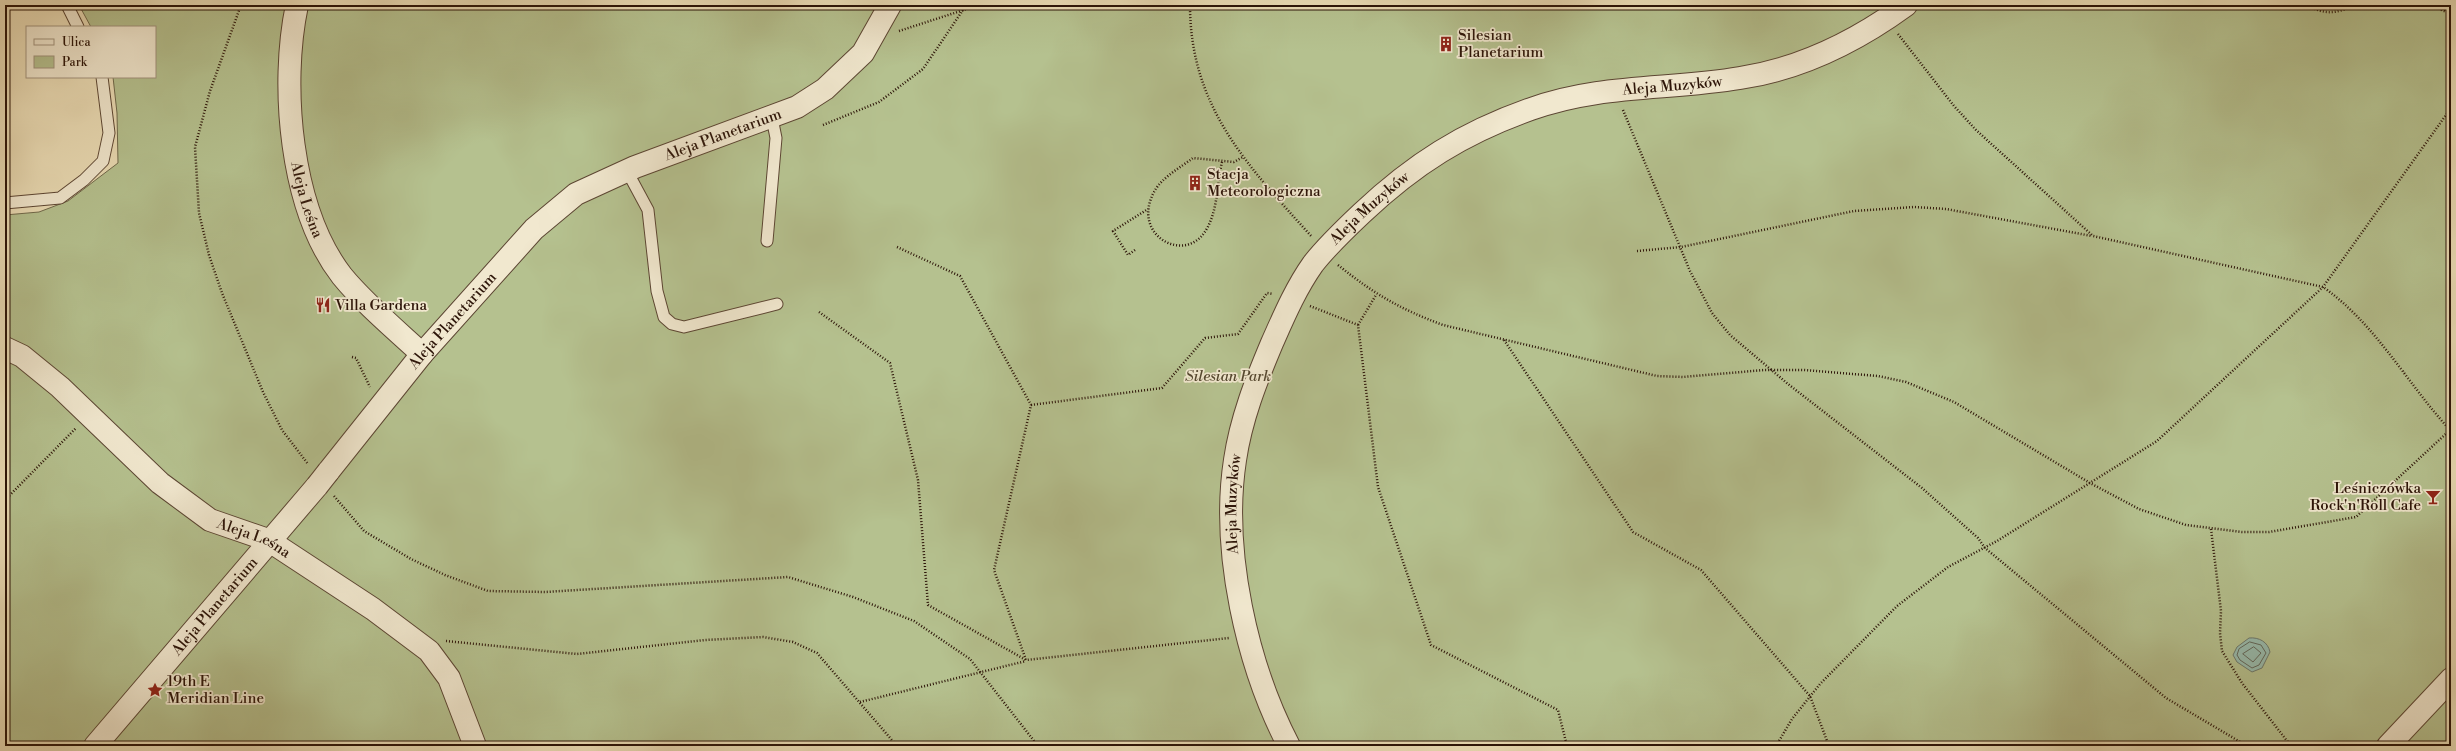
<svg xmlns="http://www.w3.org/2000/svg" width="2456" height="751" viewBox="0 0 2456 751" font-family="'Libre Bodoni',serif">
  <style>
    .green { fill: #b5c18f; stroke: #706a4c }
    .water { fill: #98bcae; stroke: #6d796c }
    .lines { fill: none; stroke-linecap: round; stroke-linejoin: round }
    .shore { stroke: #62685b; stroke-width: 1 }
    .lane-casing { stroke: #5c4633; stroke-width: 13 }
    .street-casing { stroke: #5c4633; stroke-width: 24 }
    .path { stroke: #2c1408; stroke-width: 2.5; stroke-dasharray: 1 2; stroke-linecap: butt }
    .lane { stroke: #f1e8cf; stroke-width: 11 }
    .street { stroke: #f1e8cf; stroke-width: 22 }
    .street-bridge-casing { stroke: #5c4633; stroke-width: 24; stroke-linecap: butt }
    .street-bridge { stroke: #f1e8cf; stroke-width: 22 }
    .labels { text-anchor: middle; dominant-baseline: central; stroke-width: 3.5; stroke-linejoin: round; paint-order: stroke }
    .poi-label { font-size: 15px; fill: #2c1408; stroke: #f1e8cf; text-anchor: start }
    .street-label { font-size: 15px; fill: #2c1408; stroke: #f1e8cf }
    .park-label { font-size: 15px; font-style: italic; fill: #554830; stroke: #f1e8cf }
  </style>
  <rect width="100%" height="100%" fill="#eadcb5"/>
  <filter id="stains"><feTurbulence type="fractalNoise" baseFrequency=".005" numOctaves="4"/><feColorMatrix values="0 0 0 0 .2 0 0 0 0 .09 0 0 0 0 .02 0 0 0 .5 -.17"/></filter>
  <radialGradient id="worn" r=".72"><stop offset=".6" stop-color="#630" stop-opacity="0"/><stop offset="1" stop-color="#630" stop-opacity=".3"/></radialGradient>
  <path class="green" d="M 79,5 L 2451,5 L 2451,746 L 5,746 L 5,215 L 39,212 L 68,201 L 118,163 L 117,113 L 113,77 L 155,77 L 155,27 L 91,27 Z"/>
  <path class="water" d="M 2249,638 C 2259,637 2268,642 2270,652 L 2262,668 L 2252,672 L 2237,662 L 2233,655 L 2237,647 Z"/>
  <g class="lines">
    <g class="shore">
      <path d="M 2250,642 L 2261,645 L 2266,653 L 2259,665 L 2252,668 L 2240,660 L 2237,655 L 2239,649 Z"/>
      <path d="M 2254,647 L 2261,653 L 2253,662 L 2243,654 Z"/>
    </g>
    <defs>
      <g id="lane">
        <path d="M 67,5 L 78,27"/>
        <path d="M 627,171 L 648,210 L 657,291 L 664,317 L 672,324 L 684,327 L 777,304"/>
        <path d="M 5,203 L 60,198 L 84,180 L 103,161 L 109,133 L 102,77"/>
        <path d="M 767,241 L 776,138 L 772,118"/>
      </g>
      <g id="street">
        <path id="s1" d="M 297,5 C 280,85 290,209 342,276 C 365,304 395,329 422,354"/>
        <path id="s2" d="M 5,348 L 22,356 L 60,387 L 160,483 L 210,520 L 268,540 L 373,609 L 429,651 L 449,678 L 475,746"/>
        <path id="s3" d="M 328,472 L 422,354 L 534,229 L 576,194 L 635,167 L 797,107 L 825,89 L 863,53 L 890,5"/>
        <path id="s4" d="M 95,746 L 317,486"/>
        <path id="s5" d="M 1289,746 C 1247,666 1221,551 1235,460 C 1241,419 1256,381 1272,343 C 1284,316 1296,288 1313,264 C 1327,246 1345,229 1362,213 C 1414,164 1463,133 1531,109 C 1599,84 1670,90 1740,78 C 1800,69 1858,40 1906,5"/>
        <path d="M 2388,746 L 2451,679"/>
      </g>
    </defs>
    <use href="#lane" class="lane-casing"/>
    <use href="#street" class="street-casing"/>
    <g class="path">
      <path d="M 241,5 L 210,91 L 195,147 L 199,213 L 209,255 L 222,293 L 263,392 L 282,430 L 308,464"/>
      <path d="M 1190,5 C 1190,107 1248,166 1312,237"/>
      <path d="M 2306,5 C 2326,15 2335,14 2356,5"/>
      <path d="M 2430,5 L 2451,14"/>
      <path d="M 899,31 L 979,5"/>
      <path d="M 1898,34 L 1954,106 L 1976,130 L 2093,236 L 2323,287 C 2376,324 2408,385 2451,431"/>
      <path d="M 1623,110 L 1690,271 L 1712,313 L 1730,335 L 1788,384 L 1922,488 L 1978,538 L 1985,548 L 2166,698 L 2247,746"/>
      <path d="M 823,125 L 879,102 L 923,69 L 963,10"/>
      <path d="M 1222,162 C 1217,183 1218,214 1204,233 C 1183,263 1131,235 1154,192 C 1161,178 1181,167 1193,158 L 1234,162 L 1243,157"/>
      <path d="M 897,247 L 960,276 L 1031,405 L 994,570 L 1026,660 L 1229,638"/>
      <path d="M 1135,250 L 1128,255 L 1113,231 L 1148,209"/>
      <path d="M 1637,251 L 1681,247 L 1854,211 L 1914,207 L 1946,209 L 2092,236"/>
      <path d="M 1338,265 C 1374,294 1400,309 1443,325 L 1657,376 L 1683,377 L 1764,370 L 1804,370 L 1878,376 L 1906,382 L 1954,402 L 2090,483 L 2139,509 L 2186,525 L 2242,532 L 2269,532 L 2356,517 L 2450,430"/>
      <path d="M 1310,306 L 1358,325 L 1378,487 L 1431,645 L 1558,710 L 1567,746"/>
      <path d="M 819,312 L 890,363 L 918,480 L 928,605 L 1026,660"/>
      <path d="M 1358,325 L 1376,295"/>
      <path d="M 1504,340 L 1633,532 L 1701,570 L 1810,696 L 1829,746"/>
      <path d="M 352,357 L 356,358 L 370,387"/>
      <path d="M 1031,405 L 1162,388 L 1205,338 L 1238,334 L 1267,293 L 1273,294"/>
      <path d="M 334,496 L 364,531 L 411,559 L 445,575 L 488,591 L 545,592 L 788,577 L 853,597 L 914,621 L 970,659 L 1038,746"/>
      <path d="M 5,500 L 76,428"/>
      <path d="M 2211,529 L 2221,611 L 2220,633 L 2222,651 L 2242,683 L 2291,746"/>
      <path d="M 446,641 L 577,654 L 705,640 L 763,637 L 793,642 L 817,653 L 897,746"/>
      <path d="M 860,702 L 1026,661"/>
      <path d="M 1776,746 L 1792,719 L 1820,684 L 1897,606 L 1948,567 L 1997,541 L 2157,441 L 2323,287 L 2451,108"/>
    </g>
    <use href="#lane" class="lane"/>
    <use href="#street" class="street"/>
    <defs>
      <path id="street-bridge" d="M 317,486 L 328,472"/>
    </defs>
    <use href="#street-bridge" class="street-bridge-casing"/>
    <use href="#street-bridge" class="street-bridge"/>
  </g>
  <defs>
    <symbol id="building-bare" viewBox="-9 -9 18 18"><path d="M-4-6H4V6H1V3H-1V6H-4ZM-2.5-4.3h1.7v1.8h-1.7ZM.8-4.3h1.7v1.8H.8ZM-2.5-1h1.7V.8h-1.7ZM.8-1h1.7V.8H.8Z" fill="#8f2418" stroke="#f1e8cf" stroke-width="2.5" paint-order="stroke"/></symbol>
    <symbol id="restaurant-bare" viewBox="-9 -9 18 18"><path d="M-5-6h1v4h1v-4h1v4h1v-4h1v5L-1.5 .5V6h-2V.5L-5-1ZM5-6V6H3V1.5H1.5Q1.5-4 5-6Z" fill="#8f2418" stroke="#f1e8cf" stroke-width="2.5" paint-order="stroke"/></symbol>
    <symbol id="bar-bare" viewBox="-9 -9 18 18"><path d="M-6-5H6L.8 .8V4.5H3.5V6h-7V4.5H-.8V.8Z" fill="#8f2418" stroke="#f1e8cf" stroke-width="2.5" paint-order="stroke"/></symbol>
    <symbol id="sight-bare" viewBox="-9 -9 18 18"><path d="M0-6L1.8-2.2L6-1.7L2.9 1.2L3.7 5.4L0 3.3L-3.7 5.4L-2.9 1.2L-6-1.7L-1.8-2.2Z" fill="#8f2418" stroke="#f1e8cf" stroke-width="2.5" paint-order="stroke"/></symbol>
  </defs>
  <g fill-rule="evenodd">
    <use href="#building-bare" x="1435" y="33" width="22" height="22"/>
    <use href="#building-bare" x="1184" y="172" width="22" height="22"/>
    <use href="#restaurant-bare" x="312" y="294" width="22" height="22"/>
    <use href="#bar-bare" x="2422" y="486" width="22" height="22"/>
    <use href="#sight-bare" x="144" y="679" width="22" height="22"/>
  </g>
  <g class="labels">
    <g class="poi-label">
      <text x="1458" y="35">Silesian<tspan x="1458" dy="17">Planetarium</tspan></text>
      <text x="1207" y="174">Stacja<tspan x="1207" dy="17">Meteorologiczna</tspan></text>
      <text x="335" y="305">Villa Gardena</text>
      <text x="2421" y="488" text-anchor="end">Leśniczówka<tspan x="2421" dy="17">Rock'n'Roll Cafe</tspan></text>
      <text x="167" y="681">19th E<tspan x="167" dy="17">Meridian Line</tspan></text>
    </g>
    <g class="street-label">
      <text stroke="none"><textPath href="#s5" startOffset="922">Aleja Muzyków</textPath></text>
      <text stroke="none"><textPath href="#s3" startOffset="532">Aleja Planetarium</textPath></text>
      <text stroke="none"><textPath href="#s1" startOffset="197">Aleja Leśna</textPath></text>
      <text stroke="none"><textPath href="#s5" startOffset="587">Aleja Muzyków</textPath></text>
      <text stroke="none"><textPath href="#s3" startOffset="196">Aleja Planetarium</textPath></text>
      <text stroke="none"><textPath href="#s5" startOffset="251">Aleja Muzyków</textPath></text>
      <text stroke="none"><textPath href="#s2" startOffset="316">Aleja Leśna</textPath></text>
      <text stroke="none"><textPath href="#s4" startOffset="184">Aleja Planetarium</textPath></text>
    </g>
    <g class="park-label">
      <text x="1228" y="376">Silesian Park</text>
    </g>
  </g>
  <rect width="2456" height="751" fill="none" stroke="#eadcb5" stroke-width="20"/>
  <rect x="6" y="6" width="2444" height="739" fill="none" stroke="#2c1408" stroke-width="2"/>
  <rect x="10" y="10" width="2436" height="731" fill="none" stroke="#2c1408"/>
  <rect x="26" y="26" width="130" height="52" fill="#f1e8cf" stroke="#a2937f"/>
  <rect x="34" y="39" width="20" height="6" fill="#f1e8cf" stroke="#a2937f"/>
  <text x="62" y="46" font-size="12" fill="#2c1408">Ulica</text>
  <rect x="34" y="56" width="20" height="12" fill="#b5c18f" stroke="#a2937f"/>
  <text x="62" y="66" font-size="12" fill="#2c1408">Park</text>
  <rect width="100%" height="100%" filter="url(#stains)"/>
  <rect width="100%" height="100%" fill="url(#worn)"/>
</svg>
